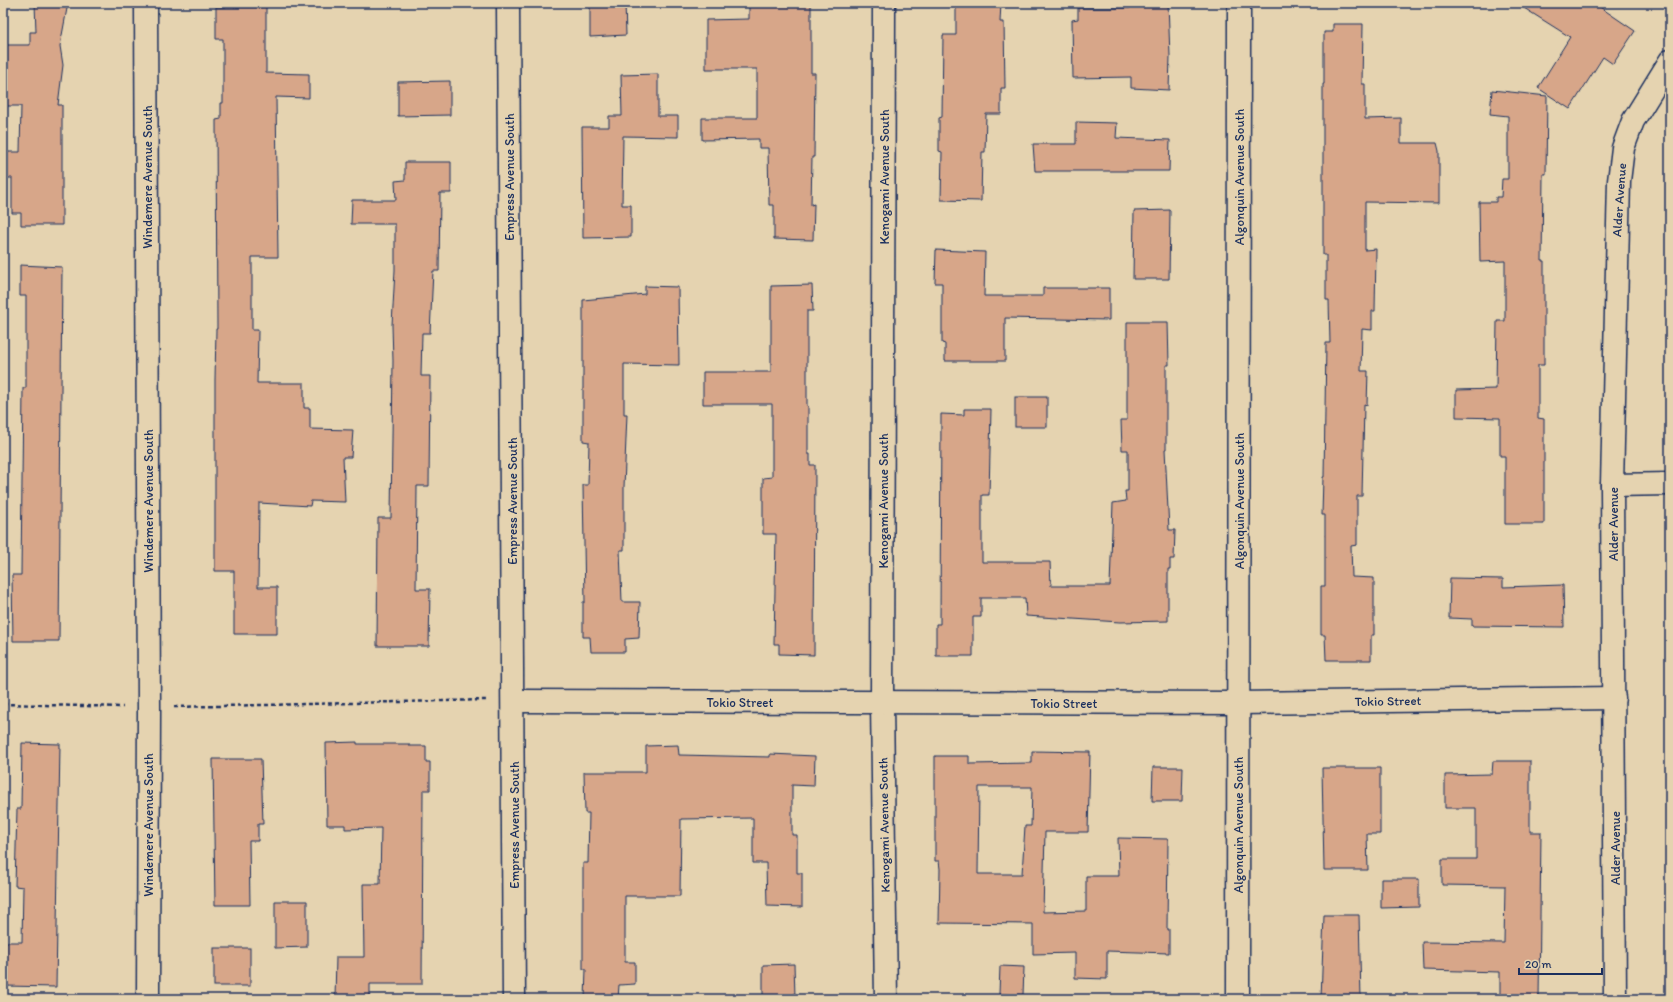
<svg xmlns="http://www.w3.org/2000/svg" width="1673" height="1002" viewBox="0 0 1673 1002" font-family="Itim,sans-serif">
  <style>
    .building { fill: #d7a689; stroke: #1b2f5e; fill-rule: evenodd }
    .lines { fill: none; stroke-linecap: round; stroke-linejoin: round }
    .street-casing { stroke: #1b2f5e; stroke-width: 25 }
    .secondary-casing { stroke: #1b2f5e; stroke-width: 25 }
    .path { stroke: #1b2f5e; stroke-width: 2.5; stroke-dasharray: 4 3; stroke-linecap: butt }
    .street { stroke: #e5d3b0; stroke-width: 22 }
    .secondary { stroke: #e5d3b0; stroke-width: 22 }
    .labels { text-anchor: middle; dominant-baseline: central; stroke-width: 4; stroke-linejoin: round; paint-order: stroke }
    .street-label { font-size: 13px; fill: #1b2f5e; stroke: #e5d3b0 }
  </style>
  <rect width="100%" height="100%" fill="#e5d3b0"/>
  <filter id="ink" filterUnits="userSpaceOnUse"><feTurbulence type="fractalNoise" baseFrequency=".025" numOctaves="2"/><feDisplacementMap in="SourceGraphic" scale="8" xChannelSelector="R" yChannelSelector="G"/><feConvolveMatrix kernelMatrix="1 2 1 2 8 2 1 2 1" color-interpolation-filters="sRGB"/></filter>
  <g filter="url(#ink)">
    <g class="building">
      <path d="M 35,3 L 68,3 L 60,46 L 63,65 L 58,105 L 62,105 L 62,225 L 21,225 L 21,213 L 12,213 L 12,178 L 3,178 L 3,152 L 20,152 L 21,106 L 6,106 L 6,45 L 30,45 L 30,32 L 36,32 Z"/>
      <path d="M 590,3 L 625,3 L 626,35 L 590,37 Z"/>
      <path d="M 749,3 L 811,3 L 811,73 L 815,73 L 814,157 L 812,157 L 811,205 L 814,204 L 813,240 L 774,239 L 774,205 L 769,205 L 768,148 L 759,148 L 759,139 L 702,140 L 702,118 L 757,118 L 757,69 L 706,69 L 706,20 L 749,19 Z"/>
      <path d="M 956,3 L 1001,3 L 1000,22 L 1004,22 L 1005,88 L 1001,88 L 1001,114 L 986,114 L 985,152 L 982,152 L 981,201 L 941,200 L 942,152 L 939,151 L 939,118 L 942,117 L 943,35 L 956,35 Z"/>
      <path d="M 1130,3 L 1168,3 L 1170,56 L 1169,90 L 1131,88 L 1131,77 L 1073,78 L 1072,20 L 1078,19 L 1078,8 L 1130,8 Z"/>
      <path d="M 1516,3 L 1594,3 L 1635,31 L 1613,64 L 1603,57 L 1570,109 L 1538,88 L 1570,37 Z"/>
      <path d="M 216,7 L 266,7 L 266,73 L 309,74 L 309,98 L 276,97 L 278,257 L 252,257 L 252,330 L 258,330 L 257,383 L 304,383 L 304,408 L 310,408 L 310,429 L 353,430 L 351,457 L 343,457 L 345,502 L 311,501 L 310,506 L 259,503 L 258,587 L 277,587 L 277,634 L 234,634 L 234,571 L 215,571 L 215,380 L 216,329 L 217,329 L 216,120 L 221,119 L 221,103 L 223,103 L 223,39 L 216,39 Z"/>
      <path d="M 1333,24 L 1363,24 L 1362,84 L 1365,84 L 1365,119 L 1401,118 L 1401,143 L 1437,143 L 1439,151 L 1439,203 L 1365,202 L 1365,250 L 1376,249 L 1375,311 L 1372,311 L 1372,330 L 1362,329 L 1361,371 L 1368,371 L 1367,405 L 1364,404 L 1362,496 L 1357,496 L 1357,545 L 1351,546 L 1352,577 L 1374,578 L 1374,635 L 1371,635 L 1371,660 L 1326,660 L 1325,635 L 1321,635 L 1321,586 L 1325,586 L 1325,515 L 1322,515 L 1323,477 L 1324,477 L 1326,343 L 1330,343 L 1329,300 L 1326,300 L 1326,255 L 1323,255 L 1323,84 L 1324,84 L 1324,32 L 1333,32 Z"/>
      <path d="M 658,74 L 658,116 L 678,116 L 678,137 L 623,136 L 622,205 L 631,205 L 631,237 L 583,238 L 582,127 L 609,127 L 609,116 L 622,116 L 621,75 Z"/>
      <path d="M 450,81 L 450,115 L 398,116 L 398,82 Z"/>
      <path d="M 1492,90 L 1547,96 L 1546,174 L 1543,174 L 1542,261 L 1544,261 L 1544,365 L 1538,365 L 1538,418 L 1544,419 L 1544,524 L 1505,524 L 1505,456 L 1500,456 L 1500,418 L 1456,417 L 1456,390 L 1496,389 L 1497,321 L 1505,321 L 1505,261 L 1480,262 L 1479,202 L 1496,202 L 1496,197 L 1501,197 L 1502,179 L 1508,179 L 1508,116 L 1490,114 Z"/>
      <path d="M 1076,122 L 1117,123 L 1116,138 L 1170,140 L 1169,171 L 1035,171 L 1033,144 L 1076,144 Z"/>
      <path d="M 405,162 L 451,162 L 451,193 L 440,193 L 439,271 L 433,271 L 430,333 L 422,333 L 421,376 L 430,376 L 429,486 L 417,486 L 416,589 L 430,589 L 429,646 L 377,646 L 378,518 L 391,518 L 393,361 L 392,325 L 395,270 L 395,224 L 351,224 L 352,200 L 396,200 L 395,181 L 405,180 Z"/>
      <path d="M 1170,210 L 1169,279 L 1133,279 L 1134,211 Z"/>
      <path d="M 936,250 L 985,252 L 984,296 L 1043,296 L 1043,288 L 1109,288 L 1109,320 L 1005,318 L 1005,361 L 945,361 L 945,344 L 942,343 L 942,283 L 935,283 Z"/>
      <path d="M 20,265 L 62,267 L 59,641 L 13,641 L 12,575 L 21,575 L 23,388 L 26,388 L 26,296 L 20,296 Z"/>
      <path d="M 812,285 L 813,311 L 807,311 L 807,406 L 808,406 L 808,454 L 810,454 L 810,465 L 815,465 L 814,655 L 779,654 L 779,644 L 774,644 L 776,534 L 763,534 L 763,478 L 772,477 L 772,404 L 703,404 L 703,372 L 771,372 L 771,286 Z"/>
      <path d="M 645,286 L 678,287 L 679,365 L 624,364 L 624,414 L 627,414 L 624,487 L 624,550 L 620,550 L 622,602 L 640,602 L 639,638 L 625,639 L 625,652 L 591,652 L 590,637 L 583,637 L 583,602 L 585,602 L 583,485 L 588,485 L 589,442 L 583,441 L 583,300 L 645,294 Z"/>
      <path d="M 1127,322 L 1168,322 L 1169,365 L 1166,365 L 1166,449 L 1165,449 L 1169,530 L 1175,530 L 1174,559 L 1170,559 L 1170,569 L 1168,569 L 1168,621 L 1120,622 L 1026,616 L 1025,598 L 981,598 L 981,617 L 973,617 L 973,656 L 936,656 L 936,624 L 940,624 L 941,414 L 964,415 L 964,409 L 991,409 L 989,495 L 982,495 L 982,562 L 1050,562 L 1051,586 L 1110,586 L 1113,503 L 1126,501 L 1125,491 L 1128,491 L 1128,450 L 1122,450 L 1121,420 L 1127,420 Z"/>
      <rect x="1015" y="397" width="32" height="30"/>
      <path d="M 1450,578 L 1503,579 L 1503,587 L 1563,585 L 1564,627 L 1472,626 L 1472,619 L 1449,618 Z"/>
      <path d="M 357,742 L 357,744 L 409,744 L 409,746 L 426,746 L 426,762 L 430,762 L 430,790 L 423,790 L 422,984 L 370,984 L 370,999 L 335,999 L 336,957 L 364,957 L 363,884 L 380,884 L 381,828 L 345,829 L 345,825 L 327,825 L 326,743 Z"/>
      <path d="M 22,743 L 60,744 L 56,987 L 5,986 L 6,942 L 22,942 L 23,887 L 15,886 L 17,809 L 21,809 Z"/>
      <path d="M 678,745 L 679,755 L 770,757 L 770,754 L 815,756 L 814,786 L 792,785 L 792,835 L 797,835 L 797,873 L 802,873 L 802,907 L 767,906 L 766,863 L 753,863 L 753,818 L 681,819 L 680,896 L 625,896 L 625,962 L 635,962 L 635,984 L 619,985 L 618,999 L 585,999 L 586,969 L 583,969 L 583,863 L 588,863 L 589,813 L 585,813 L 584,772 L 646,772 L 646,746 Z"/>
      <path d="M 1032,751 L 1090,752 L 1088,832 L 1045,832 L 1043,912 L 1086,911 L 1086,876 L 1119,876 L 1118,838 L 1168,839 L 1167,929 L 1169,929 L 1169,953 L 1107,951 L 1107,979 L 1075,978 L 1075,953 L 1033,954 L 1033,924 L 939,923 L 940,869 L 939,861 L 935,861 L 935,756 L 969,756 L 969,764 L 1032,763 ZM 979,787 L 1032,787 L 1031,826 L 1025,826 L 1022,874 L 978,874 Z"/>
      <path d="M 213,759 L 261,759 L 263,824 L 258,824 L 258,841 L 249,841 L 250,905 L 215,905 Z"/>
      <path d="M 1493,761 L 1530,761 L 1530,832 L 1541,832 L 1539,999 L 1500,999 L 1500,972 L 1423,970 L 1422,942 L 1504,943 L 1505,886 L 1442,885 L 1442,859 L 1476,859 L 1476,808 L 1445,808 L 1445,775 L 1492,774 Z"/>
      <path d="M 1153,767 L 1183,767 L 1182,801 L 1152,801 Z"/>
      <path d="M 1322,768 L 1380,768 L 1380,834 L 1367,834 L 1368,870 L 1324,870 Z"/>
      <path d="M 1381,879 L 1419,879 L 1419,907 L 1381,908 Z"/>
      <path d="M 275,901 L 307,901 L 307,947 L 275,948 Z"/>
      <path d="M 1324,915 L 1359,915 L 1361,999 L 1321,999 Z"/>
      <rect x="214" y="948" width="36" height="38"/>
      <path d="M 794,964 L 795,997 L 763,999 L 763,965 Z"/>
      <path d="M 1000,966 L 1024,967 L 1023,995 L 999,994 Z"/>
    </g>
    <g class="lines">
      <defs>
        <g id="street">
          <path d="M 146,3 L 149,708 L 148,999"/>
          <path d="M 508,3 L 514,999"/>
          <path d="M 884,3 L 882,703 L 886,999"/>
          <path d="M 1612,485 L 1670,484"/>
          <path d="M 514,701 L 1238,703 L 1614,698"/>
          <path d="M 1615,999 L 1612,485 L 1619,181 L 1623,148 L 1633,121 L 1670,61"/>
        </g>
        <path id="secondary" d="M 1238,999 L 1239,3"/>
      </defs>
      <use href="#street" class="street-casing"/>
      <use href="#secondary" class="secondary-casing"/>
      <g class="path">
        <path d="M 3,704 L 123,707"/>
        <path d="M 174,707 L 487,700"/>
      </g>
      <use href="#street" class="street"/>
      <use href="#secondary" class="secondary"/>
    </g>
  </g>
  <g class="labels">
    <g class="street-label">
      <text transform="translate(147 177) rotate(-90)">Windemere Avenue South</text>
      <text transform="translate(509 177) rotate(-90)">Empress Avenue South</text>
      <text transform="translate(884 177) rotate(-90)">Kenogami Avenue South</text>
      <text transform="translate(1239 177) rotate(-90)">Algonquin Avenue South</text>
      <text transform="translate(1619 200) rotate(-86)">Alder Avenue</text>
      <text transform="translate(148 501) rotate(-90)">Windemere Avenue South</text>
      <text transform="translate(512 501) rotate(-90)">Empress Avenue South</text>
      <text transform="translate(883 501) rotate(-90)">Kenogami Avenue South</text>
      <text transform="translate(1239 501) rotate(-90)">Algonquin Avenue South</text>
      <text transform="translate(1613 524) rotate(-90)">Alder Avenue</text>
      <text transform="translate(1388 701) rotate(-1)">Tokio Street</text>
      <text x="740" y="702">Tokio Street</text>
      <text x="1064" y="703">Tokio Street</text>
      <text transform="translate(148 825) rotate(-90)">Windemere Avenue South</text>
      <text transform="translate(514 825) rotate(-90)">Empress Avenue South</text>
      <text transform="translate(884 825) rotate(-91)">Kenogami Avenue South</text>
      <text transform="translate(1238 825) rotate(-90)">Algonquin Avenue South</text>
      <text transform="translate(1615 848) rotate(-90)">Alder Avenue</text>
    </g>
  </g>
  <rect width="1673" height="1002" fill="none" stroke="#e5d3b0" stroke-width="16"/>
  <rect x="8" y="8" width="1657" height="986" fill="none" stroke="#1b2f5e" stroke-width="1.5" filter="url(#ink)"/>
  <path d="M1519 968v6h83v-6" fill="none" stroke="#1b2f5e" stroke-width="2"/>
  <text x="1525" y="968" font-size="12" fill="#1b2f5e" stroke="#e5d3b0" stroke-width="3" paint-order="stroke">20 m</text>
</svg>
